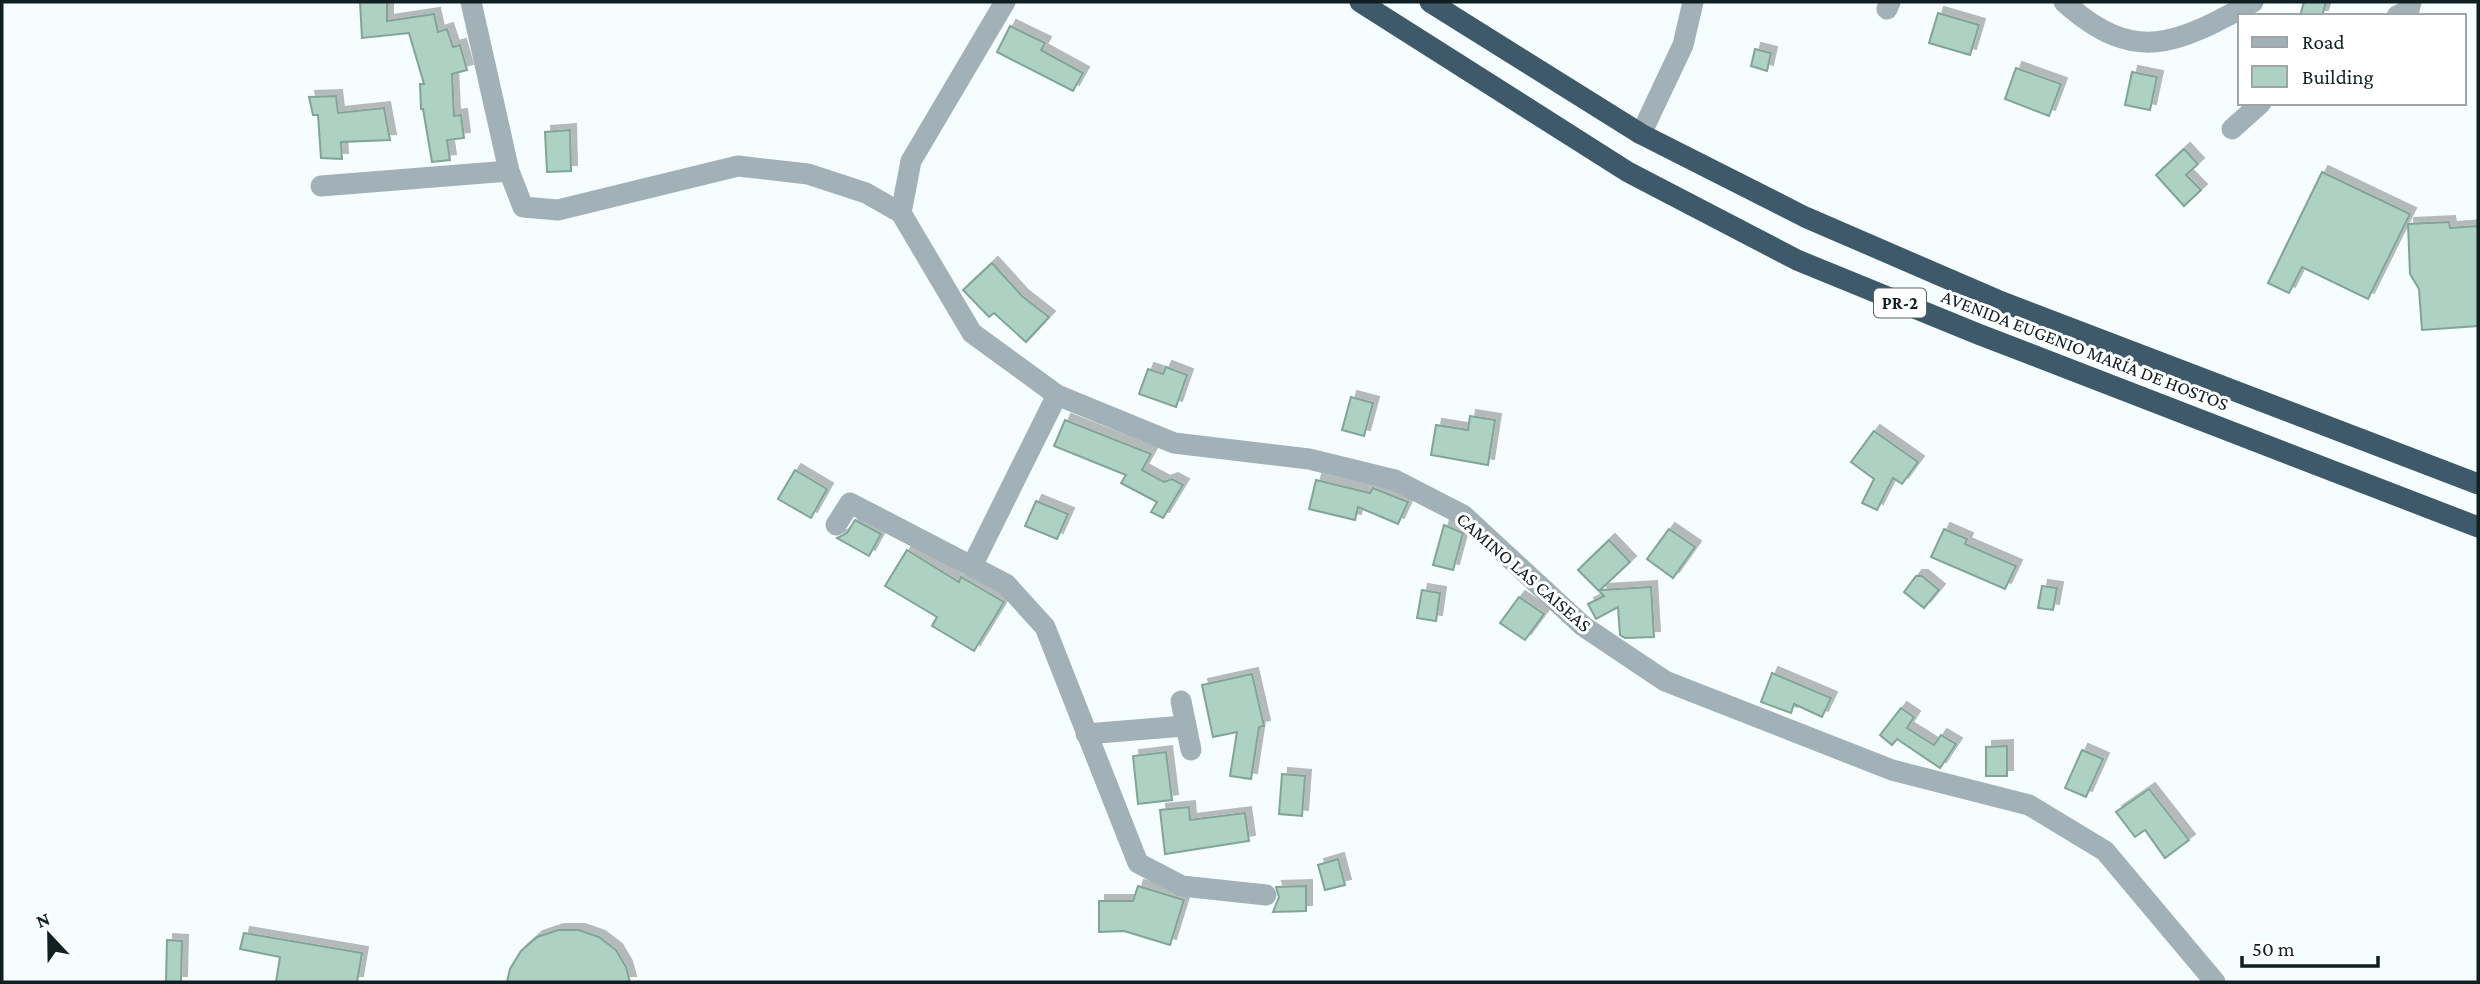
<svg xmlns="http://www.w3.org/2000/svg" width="2480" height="984" viewBox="0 0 2480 984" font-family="'Crimson Pro',serif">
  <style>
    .building { fill: #add1c3; stroke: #82a497; stroke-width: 2; filter: url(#shadow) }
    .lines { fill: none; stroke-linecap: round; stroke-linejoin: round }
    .minor { stroke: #a2b0b7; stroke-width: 21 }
    .highway { stroke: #3e5a6a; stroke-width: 21 }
    .labels { text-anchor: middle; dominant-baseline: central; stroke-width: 6; stroke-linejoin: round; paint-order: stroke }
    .shield { fill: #fff; stroke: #586264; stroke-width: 2 }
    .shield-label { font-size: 18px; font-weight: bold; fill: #101f21 }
    .street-label { font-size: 19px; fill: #101f21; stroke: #fff }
  </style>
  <defs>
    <filter id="shadow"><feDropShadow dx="6" dy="-6" stdDeviation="0" flood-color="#0004"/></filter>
  </defs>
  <rect width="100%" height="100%" fill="#f5fdfe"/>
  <g class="building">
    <path d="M 360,2 L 387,2 L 387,21 L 434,14 L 438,32 L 447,29 L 453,47 L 460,45 L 467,70 L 452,74 L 454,116 L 461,115 L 464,138 L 447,140 L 450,160 L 432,162 L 423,109 L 421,109 L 420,84 L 424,84 L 409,33 L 362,38 Z"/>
    <path d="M 2304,2 L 2326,2 L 2322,16 L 2300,16 Z"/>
    <path d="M 1938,13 L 1979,25 L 1970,55 L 1929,43 Z"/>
    <path d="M 1010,26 L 1045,43 L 1041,50 L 1083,73 L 1073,91 L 997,52 Z"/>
    <path d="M 1755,49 L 1771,53 L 1767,71 L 1751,66 Z"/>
    <path d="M 2016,68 L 2061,84 L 2049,116 L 2005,99 Z"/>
    <path d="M 2132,72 L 2157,77 L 2150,110 L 2125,105 Z"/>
    <path d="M 336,96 L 338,113 L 384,108 L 390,140 L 341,142 L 342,159 L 321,158 L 318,115 L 313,115 L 309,97 Z"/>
    <path d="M 570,130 L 571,171 L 547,172 L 545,132 Z"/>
    <path d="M 2184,149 L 2198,164 L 2186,175 L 2201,190 L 2184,206 L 2156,175 Z"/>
    <path d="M 2322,172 L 2410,214 L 2368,299 L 2302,267 L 2289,293 L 2268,283 Z"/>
    <path d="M 2449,222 L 2450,228 L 2478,226 L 2478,326 L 2422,330 L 2419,289 L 2410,274 L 2408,224 Z"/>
    <path d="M 992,263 L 1022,296 L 1049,317 L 1026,342 L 994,313 L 989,317 L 963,290 Z"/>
    <path d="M 1166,367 L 1187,375 L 1176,407 L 1139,394 L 1148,369 L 1163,374 Z"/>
    <path d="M 1351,397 L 1373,403 L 1364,436 L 1342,430 Z"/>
    <path d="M 1470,416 L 1495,420 L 1488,465 L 1431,455 L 1436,425 L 1468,430 Z"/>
    <path d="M 1065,420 L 1151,454 L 1142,470 L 1164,482 L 1172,479 L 1183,485 L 1163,518 L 1151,512 L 1157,502 L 1121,483 L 1126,475 L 1054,446 Z"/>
    <path d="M 1874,431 L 1918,462 L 1902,484 L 1893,478 L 1877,510 L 1862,503 L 1874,479 L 1851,462 Z"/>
    <path d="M 795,470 L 827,489 L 811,518 L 778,499 Z"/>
    <path d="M 1316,480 L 1370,493 L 1373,488 L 1408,502 L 1398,524 L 1358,507 L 1355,520 L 1309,509 Z"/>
    <path d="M 1036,501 L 1068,514 L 1057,539 L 1025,526 Z"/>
    <path d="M 855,520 L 881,534 L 869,556 L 837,538 L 847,533 Z"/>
    <path d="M 1444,525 L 1463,533 L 1453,570 L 1433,565 Z"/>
    <path d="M 1669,529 L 1695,547 L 1673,578 L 1647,559 Z"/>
    <path d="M 1944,529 L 1967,539 L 1965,544 L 2016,566 L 2005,589 L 1931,557 Z"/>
    <path d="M 1609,540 L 1630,562 L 1600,590 L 1651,587 L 1654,637 L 1625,638 L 1620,635 L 1618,607 L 1596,619 L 1588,604 L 1604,596 L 1578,570 Z"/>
    <path d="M 907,550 L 959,582 L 961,577 L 1004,602 L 974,651 L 932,626 L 937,617 L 885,586 Z"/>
    <path d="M 1916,576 L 1922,576 L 1939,590 L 1924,608 L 1904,592 Z"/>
    <path d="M 2042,586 L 2057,588 L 2053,610 L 2038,608 Z"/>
    <path d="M 1422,590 L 1440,593 L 1436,621 L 1417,618 Z"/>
    <path d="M 1519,597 L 1544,614 L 1525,640 L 1500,623 Z"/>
    <path d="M 1772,673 L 1831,698 L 1822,717 L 1794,704 L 1791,713 L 1761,702 Z"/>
    <path d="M 1252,674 L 1264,726 L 1259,727 L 1251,779 L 1230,776 L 1237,732 L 1213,737 L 1202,685 Z"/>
    <path d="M 1901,708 L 1914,717 L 1907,728 L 1934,745 L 1941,735 L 1956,744 L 1940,768 L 1897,739 L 1892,745 L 1880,735 Z"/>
    <path d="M 2007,746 L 2007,776 L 1986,776 L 1986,747 Z"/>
    <path d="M 2082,750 L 2103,759 L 2086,797 L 2065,788 Z"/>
    <path d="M 1166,752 L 1172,800 L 1138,804 L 1133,756 Z"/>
    <path d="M 1282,774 L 1305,776 L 1302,816 L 1279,814 Z"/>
    <path d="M 2149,789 L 2189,840 L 2165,858 L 2145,830 L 2135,837 L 2116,812 Z"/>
    <path d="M 1189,807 L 1190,820 L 1245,813 L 1249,841 L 1165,854 L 1160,810 Z"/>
    <path d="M 1338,859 L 1345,885 L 1325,890 L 1318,865 Z"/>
    <path d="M 1138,886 L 1184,900 L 1170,945 L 1124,931 L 1099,932 L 1099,901 L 1133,901 Z"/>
    <path d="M 1306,886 L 1306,911 L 1273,912 L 1279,897 L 1276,887 Z"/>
    <path d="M 558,930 L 579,930 L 599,937 L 616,950 L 626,967 L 630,982 L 507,982 L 510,969 L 521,951 L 537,937 Z"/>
    <path d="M 244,933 L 362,953 L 357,982 L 276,982 L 280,957 L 240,949 Z"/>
    <path d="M 167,940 L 182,941 L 181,982 L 166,982 Z"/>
  </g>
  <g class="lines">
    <g class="minor">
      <path d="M 471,2 L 509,171 L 523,207 L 558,210 L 738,166 L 808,174 L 866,193 L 901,213"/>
      <path d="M 1005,2 L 911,161 L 901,213 L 972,333 L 1057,395 L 1174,443 L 1309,459 L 1395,480 L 1463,515 L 1583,626 L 1665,681 L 1892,770 L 2029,805 L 2105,851 L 2215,982"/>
      <path d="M 2064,2 C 2135,66 2177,44 2253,2"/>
      <path d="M 1887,9 L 1890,2"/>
      <path d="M 2397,16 L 2409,10 L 2411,2"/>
      <path d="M 2232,129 L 2261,103"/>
      <path d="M 1641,134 L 1683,45 L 1693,2"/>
      <path d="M 321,186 L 509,171"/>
      <path d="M 836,525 L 850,503 L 1006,584 L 1045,627 L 1138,863 L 1182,886 L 1266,895"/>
      <path d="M 973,564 L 1057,395"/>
      <path d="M 1181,701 L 1191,750"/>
      <path d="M 1086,734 L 1184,726"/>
    </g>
    <g class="highway">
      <path d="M 1360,2 L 1628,172 L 1797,260 L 1978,334 L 2478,527"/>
      <path d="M 1430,2 L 1641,134 L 1805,217 L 1997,300 L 2478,484"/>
    </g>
  </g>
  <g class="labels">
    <rect class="shield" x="1874" y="288.5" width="52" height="29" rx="5"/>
    <g class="shield-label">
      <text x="1900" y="303">PR-2</text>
    </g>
    <g class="street-label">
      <text transform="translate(2085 350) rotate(21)">AVENIDA EUGENIO MARÍA DE HOSTOS</text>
      <text transform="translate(1524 572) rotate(41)">CAMINO LAS CAISEAS</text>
    </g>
  </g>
  <rect width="2480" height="984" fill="none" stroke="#101f21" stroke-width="7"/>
  <rect x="2238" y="14" width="228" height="91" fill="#ffffff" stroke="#9fa5a6" stroke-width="2"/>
  <rect x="2252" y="37" width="35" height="10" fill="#a2b0b7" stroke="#9fa5a6" stroke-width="2"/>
  <text x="2302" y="49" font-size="21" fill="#101f21">Road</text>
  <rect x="2252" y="66" width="35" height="21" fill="#add1c3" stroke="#9fa5a6" stroke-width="2"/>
  <text x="2302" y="84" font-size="21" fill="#101f21">Building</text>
  <g transform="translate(49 935) rotate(338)" stroke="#ffffff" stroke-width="5" paint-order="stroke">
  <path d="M0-5L12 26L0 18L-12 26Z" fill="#101f21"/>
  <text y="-10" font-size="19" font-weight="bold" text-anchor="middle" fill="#101f21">N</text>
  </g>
  <path d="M2242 956v10h136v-10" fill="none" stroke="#101f21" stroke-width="3.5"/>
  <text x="2252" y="956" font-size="21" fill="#101f21" stroke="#ffffff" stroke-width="5" paint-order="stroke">50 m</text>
</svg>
